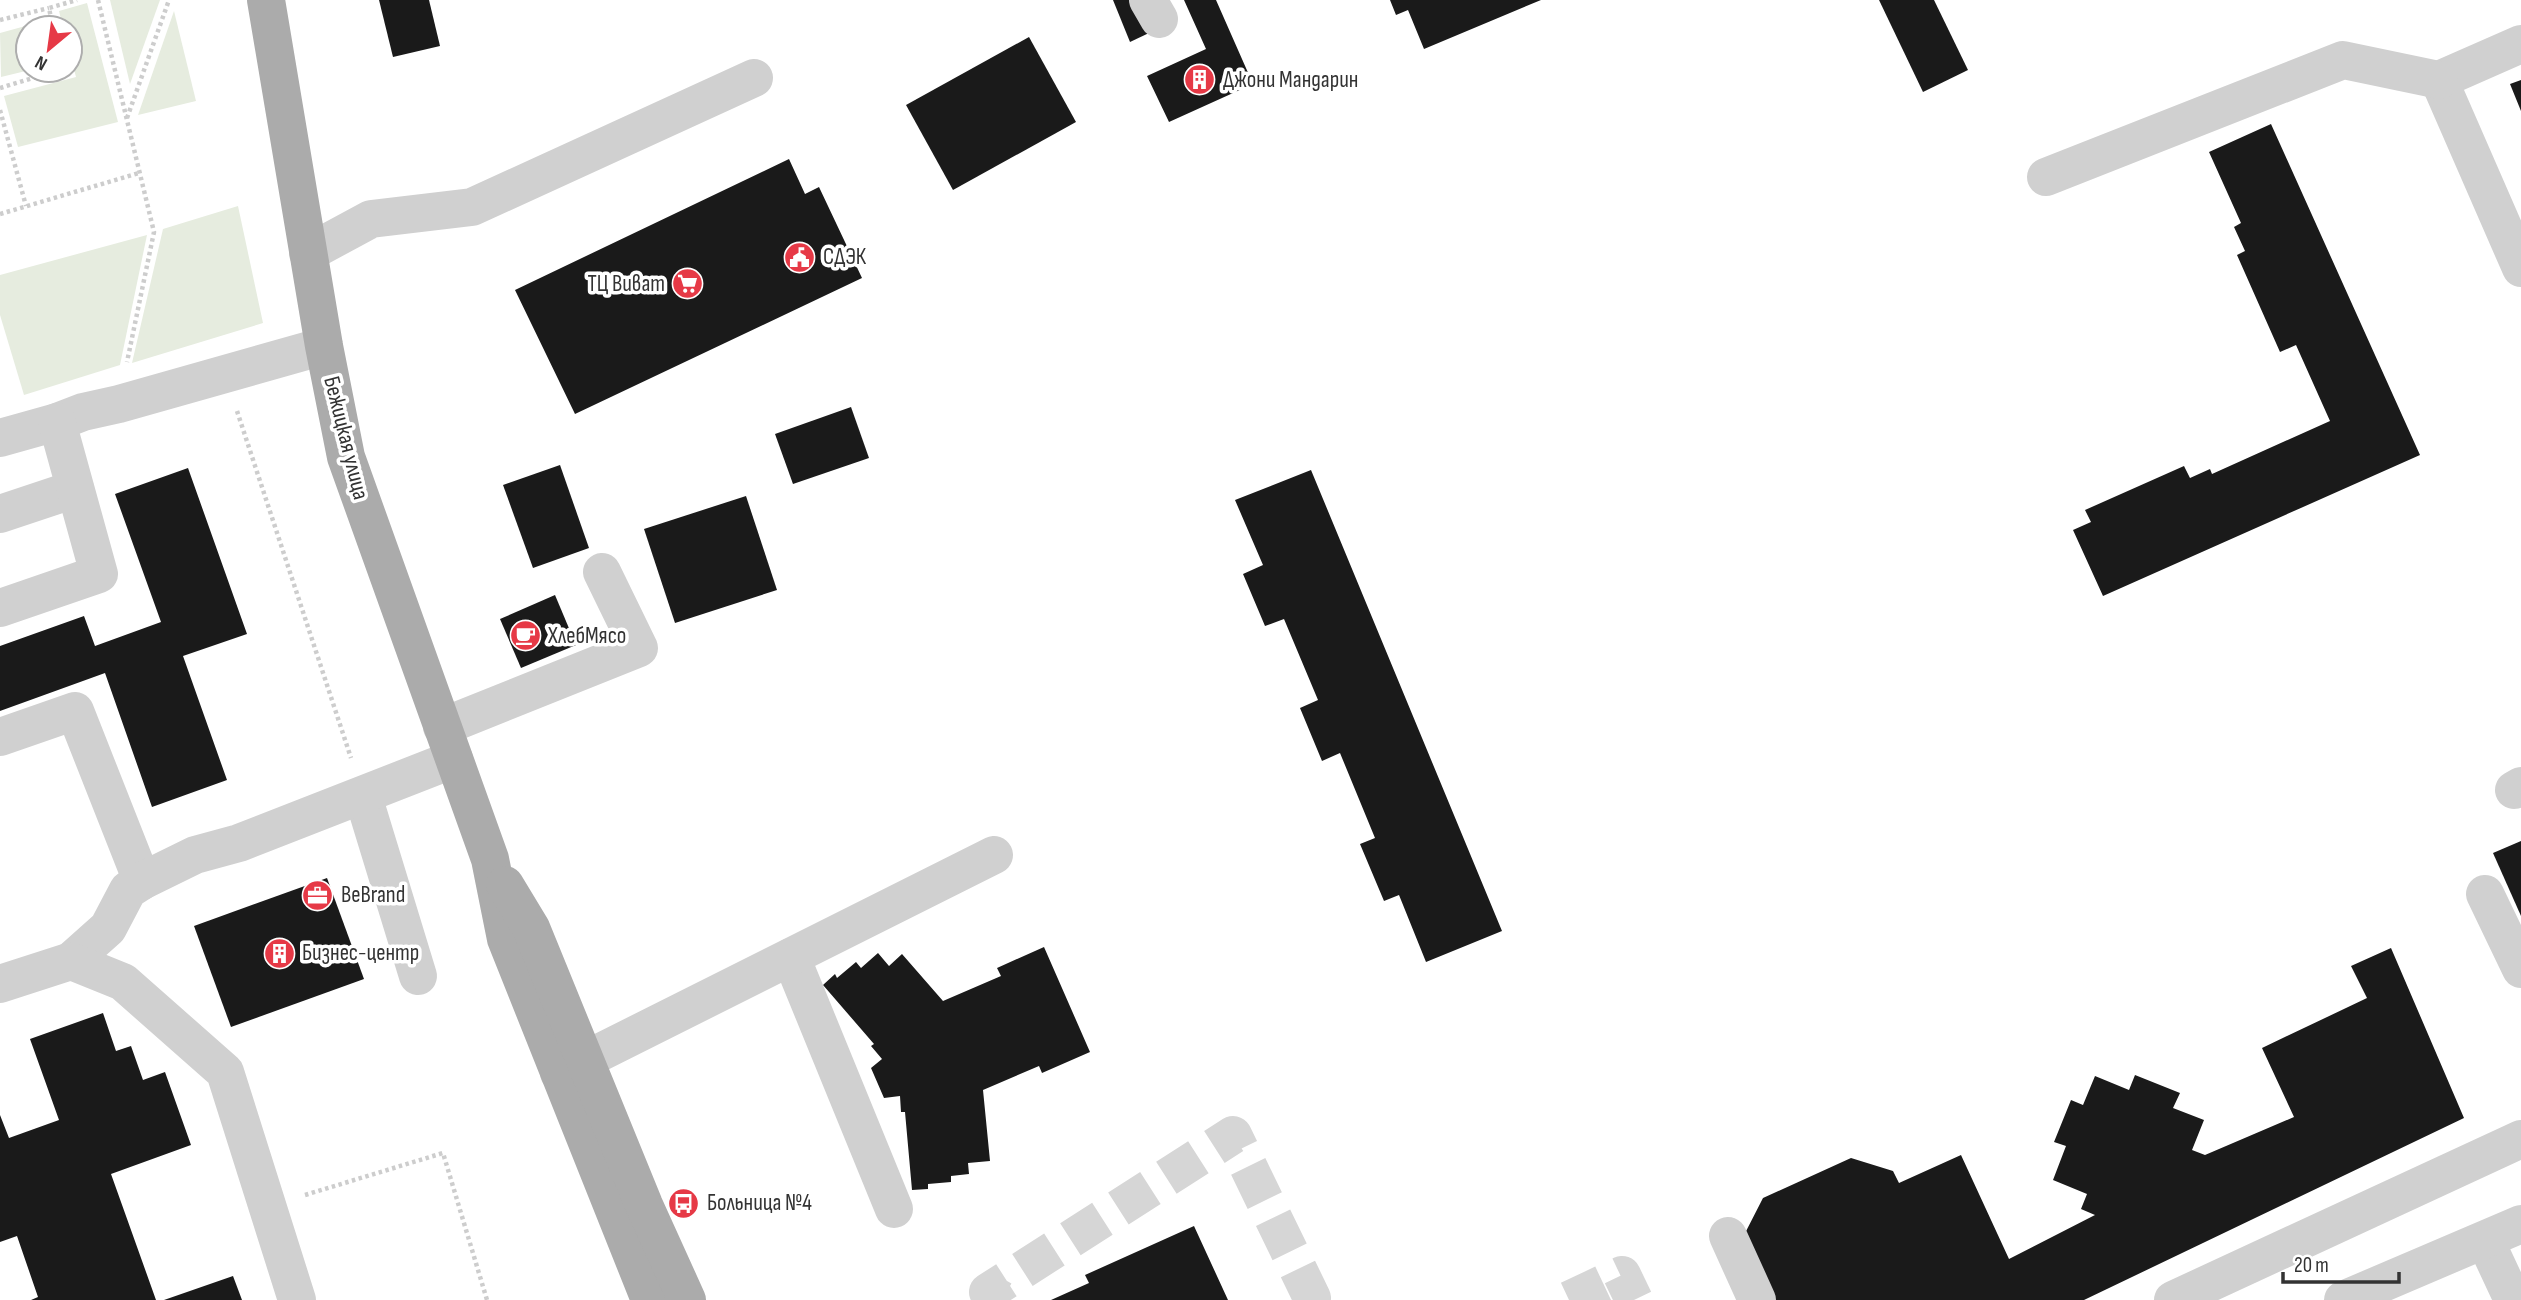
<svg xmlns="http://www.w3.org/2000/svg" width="2521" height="1300" viewBox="0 0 2521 1300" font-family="'Sofia Sans Condensed',sans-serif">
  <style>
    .green { fill: #e6ecdf }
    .building { fill: #1a1a1a }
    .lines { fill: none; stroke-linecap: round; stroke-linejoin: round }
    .minor-tunnel { stroke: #d6d6d6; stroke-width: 38; stroke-dasharray: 38 19; stroke-linecap: butt }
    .path { stroke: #cdcdcd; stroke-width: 4.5; stroke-dasharray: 3.5 3.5; stroke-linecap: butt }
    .minor { stroke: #d0d0d0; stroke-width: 38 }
    .major { stroke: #ababab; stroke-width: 38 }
    .labels { text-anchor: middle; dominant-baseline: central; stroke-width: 7; stroke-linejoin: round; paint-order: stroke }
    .poi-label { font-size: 23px; fill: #333; stroke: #fff; text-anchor: start }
    .street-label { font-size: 23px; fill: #333; stroke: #fff }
  </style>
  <rect width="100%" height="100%" fill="#fff"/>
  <g class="green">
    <path d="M 110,0 L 160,0 L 130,84 Z"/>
    <path d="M 87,3 L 118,122 L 18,147 L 4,96 L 76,77 L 70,54 L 70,28 L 63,28 L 59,11 Z"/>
    <path d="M 174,11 L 196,101 L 138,115 Z"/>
    <path d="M 40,22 L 41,28 L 28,28 L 28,70 L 30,70 L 1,77 L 0,33 Z"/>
    <path d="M 238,206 L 263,323 L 132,363 L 163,229 Z"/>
    <path d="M 147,235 L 120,365 L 24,395 L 0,315 L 0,275 Z"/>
  </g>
  <g class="building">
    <path d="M 379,0 L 429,0 L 440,46 L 393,57 Z"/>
    <path d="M 1113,0 L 1133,0 L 1149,33 L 1130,42 Z"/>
    <path d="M 1184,0 L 1216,0 L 1253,84 L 1169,122 L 1147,76 L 1206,49 Z"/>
    <path d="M 1390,0 L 1541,0 L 1424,49 L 1408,10 L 1396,15 Z"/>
    <path d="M 1879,0 L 1934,0 L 1968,70 L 1923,92 Z"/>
    <path d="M 1029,37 L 1076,122 L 953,190 L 906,105 Z"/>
    <path d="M 2521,80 L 2521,111 L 2510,84 Z"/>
    <path d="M 2271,124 L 2420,455 L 2103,596 L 2073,530 L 2091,522 L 2085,510 L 2184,466 L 2190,478 L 2210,469 L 2212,474 L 2330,421 L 2296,345 L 2280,352 L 2237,255 L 2245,251 L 2234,227 L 2241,223 L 2209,152 Z"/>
    <path d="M 789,159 L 805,194 L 819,187 L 862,278 L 575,414 L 515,290 Z"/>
    <path d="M 851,407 L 869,458 L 793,484 L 775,434 Z"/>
    <path d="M 560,465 L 589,548 L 533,568 L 503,485 Z"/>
    <path d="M 188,468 L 247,634 L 183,656 L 227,780 L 152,807 L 105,673 L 0,711 L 0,646 L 84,616 L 95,646 L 161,622 L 115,494 Z"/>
    <path d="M 1311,470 L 1502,931 L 1426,962 L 1399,895 L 1384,901 L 1360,844 L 1375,838 L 1340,753 L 1322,761 L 1300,708 L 1318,700 L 1284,619 L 1265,626 L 1243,574 L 1263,565 L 1235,500 Z"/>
    <path d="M 746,496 L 777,590 L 675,623 L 644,529 Z"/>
    <path d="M 555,595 L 576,645 L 521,668 L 500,619 Z"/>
    <path d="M 2521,841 L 2521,916 L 2493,853 Z"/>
    <path d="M 327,878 L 364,979 L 231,1027 L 194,926 Z"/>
    <path d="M 1044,947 L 1090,1052 L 1042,1073 L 1039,1066 L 983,1090 L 990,1161 L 968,1163 L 969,1174 L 951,1176 L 951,1182 L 928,1184 L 928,1189 L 912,1190 L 905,1112 L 901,1112 L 900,1096 L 884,1098 L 871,1068 L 882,1059 L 871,1046 L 874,1044 L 823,985 L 835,974 L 837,978 L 856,962 L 861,968 L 878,953 L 889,966 L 902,954 L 943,1001 L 1001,976 L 997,968 Z"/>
    <path d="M 2391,948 L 2464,1118 L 2084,1300 L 1768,1300 L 1741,1241 L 1763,1198 L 1851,1158 L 1893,1171 L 1899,1183 L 1961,1155 L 2009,1259 L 2095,1215 L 2081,1209 L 2087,1194 L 2053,1180 L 2066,1146 L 2054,1142 L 2071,1100 L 2083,1105 L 2095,1076 L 2129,1090 L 2135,1075 L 2180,1093 L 2173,1108 L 2204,1120 L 2192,1150 L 2205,1155 L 2294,1117 L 2262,1048 L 2367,998 L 2351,966 Z"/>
    <path d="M 103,1013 L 116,1051 L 131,1046 L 143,1080 L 165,1072 L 191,1145 L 111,1174 L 156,1300 L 31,1300 L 38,1297 L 17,1236 L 0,1242 L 0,1115 L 9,1138 L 59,1120 L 30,1039 Z"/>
    <path d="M 1194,1226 L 1228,1300 L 1051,1300 L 1089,1283 L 1085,1275 Z"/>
    <path d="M 233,1276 L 242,1300 L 164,1300 Z"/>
  </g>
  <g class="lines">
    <g class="minor-tunnel">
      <path d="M 1002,1300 L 988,1292 L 1233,1135 L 1312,1298 L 1308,1300"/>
      <path d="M 1569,1300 L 1622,1275 L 1634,1300"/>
    </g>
    <g class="path">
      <path d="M 98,0 L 154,232 L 127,362"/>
      <path d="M 0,20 L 49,8"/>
      <path d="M 53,28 L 49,8 L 77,0"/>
      <path d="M 0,88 L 59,70"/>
      <path d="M 0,110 L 26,206"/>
      <path d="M 127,118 L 169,0"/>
      <path d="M 0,214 L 139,173"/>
      <path d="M 237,411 L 351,758"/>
      <path d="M 305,1195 L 443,1153 L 487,1300"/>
    </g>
    <g class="minor">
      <path d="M 1148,0 L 1159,19"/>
      <path d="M 2521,44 L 2439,80 L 2521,268"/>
      <path d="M 2046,177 L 2343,60 L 2439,80"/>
      <path d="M 308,253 L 371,219 L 472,207 L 754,78"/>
      <path d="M 0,438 L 57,422 L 83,412 L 119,404 L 324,346"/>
      <path d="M 0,514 L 75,489"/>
      <path d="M 0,608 L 99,574 L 57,422"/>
      <path d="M 442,727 L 639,648 L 602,572"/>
      <path d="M 0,737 L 75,711 L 142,881"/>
      <path d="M 2514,790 L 2521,786"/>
      <path d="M 363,796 L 418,976"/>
      <path d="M 2485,894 L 2521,969"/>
      <path d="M 791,957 L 894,1209"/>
      <path d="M 71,961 L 108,928 L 128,890 L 142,881 L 195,855 L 239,843 L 454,759"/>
      <path d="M 0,984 L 71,961 L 123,982 L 225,1072 L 297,1300"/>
      <path d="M 559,1073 L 994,855"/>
      <path d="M 1728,1236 L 1757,1300"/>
      <path d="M 2485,1240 L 2513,1300"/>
      <path d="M 2173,1300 L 2521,1139"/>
      <path d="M 2343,1300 L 2521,1224"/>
    </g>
    <g class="major">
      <path d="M 266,0 L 324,346 L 346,457 L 490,859 L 506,939 L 650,1300"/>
      <path d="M 505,885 L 531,928 L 644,1205 L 687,1300"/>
    </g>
  </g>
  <defs>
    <symbol id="building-disc" viewBox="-11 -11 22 22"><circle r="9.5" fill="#e63946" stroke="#fff"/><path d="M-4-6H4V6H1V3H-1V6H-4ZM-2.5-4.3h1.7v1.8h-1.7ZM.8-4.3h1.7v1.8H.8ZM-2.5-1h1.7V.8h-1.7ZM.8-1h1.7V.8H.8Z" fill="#fff"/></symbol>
    <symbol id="civic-disc" viewBox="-11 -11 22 22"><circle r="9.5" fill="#e63946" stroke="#fff"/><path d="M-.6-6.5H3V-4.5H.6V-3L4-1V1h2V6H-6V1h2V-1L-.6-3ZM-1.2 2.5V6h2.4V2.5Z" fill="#fff"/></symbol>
    <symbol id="supermarket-disc" viewBox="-11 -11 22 22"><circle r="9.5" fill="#e63946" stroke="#fff"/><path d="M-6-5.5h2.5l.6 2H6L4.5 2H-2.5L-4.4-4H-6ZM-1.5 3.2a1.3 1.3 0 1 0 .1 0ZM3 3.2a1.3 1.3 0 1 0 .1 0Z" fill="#fff"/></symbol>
    <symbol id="cafe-disc" viewBox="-11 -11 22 22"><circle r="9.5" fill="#e63946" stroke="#fff"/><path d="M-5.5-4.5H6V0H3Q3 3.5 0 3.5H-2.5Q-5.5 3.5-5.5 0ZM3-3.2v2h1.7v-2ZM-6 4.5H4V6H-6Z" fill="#fff"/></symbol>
    <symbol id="office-disc" viewBox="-11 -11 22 22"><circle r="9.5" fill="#e63946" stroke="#fff"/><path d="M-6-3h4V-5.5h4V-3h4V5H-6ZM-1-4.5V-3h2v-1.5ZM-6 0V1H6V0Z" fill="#fff"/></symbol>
    <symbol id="bus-disc" viewBox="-11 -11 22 22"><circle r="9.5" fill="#e63946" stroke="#fff"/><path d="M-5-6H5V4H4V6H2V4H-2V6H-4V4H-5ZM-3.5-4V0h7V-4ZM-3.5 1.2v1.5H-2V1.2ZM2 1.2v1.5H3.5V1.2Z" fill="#fff"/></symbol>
  </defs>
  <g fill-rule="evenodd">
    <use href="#building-disc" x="1182" y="62" width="35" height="35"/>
    <use href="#civic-disc" x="782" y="240" width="35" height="35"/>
    <use href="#supermarket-disc" x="670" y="266" width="35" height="35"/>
    <use href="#cafe-disc" x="508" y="618" width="35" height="35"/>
    <use href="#office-disc" x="300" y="878" width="35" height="35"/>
    <use href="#building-disc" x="262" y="936" width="35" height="35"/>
    <use href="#bus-disc" x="666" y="1186" width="35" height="35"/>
  </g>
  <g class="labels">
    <g class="poi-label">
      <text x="1223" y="80">Джони Мандарин</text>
      <text x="823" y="257">СДЭК</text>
      <text x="665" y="284" text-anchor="end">ТЦ Виват</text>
      <text x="548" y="636">ХлебМясо</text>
      <text x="341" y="895">BeBrand</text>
      <text x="302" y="953">Бизнес-центр</text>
      <text x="707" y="1203">Больница №4</text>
    </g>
    <g class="street-label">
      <text transform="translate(346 438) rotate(76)">Бежицкая улица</text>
    </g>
  </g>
  <g transform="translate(49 49) rotate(209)"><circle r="33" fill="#ffffff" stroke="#adadad" stroke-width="2"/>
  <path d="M0-5L12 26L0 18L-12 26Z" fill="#e63946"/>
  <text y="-10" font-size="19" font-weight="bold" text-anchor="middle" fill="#333333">N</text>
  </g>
  <path d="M2283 1272v10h116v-10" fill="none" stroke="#333333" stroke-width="3.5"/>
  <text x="2294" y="1272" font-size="21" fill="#333333" stroke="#ffffff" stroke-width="5" paint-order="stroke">20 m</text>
</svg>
